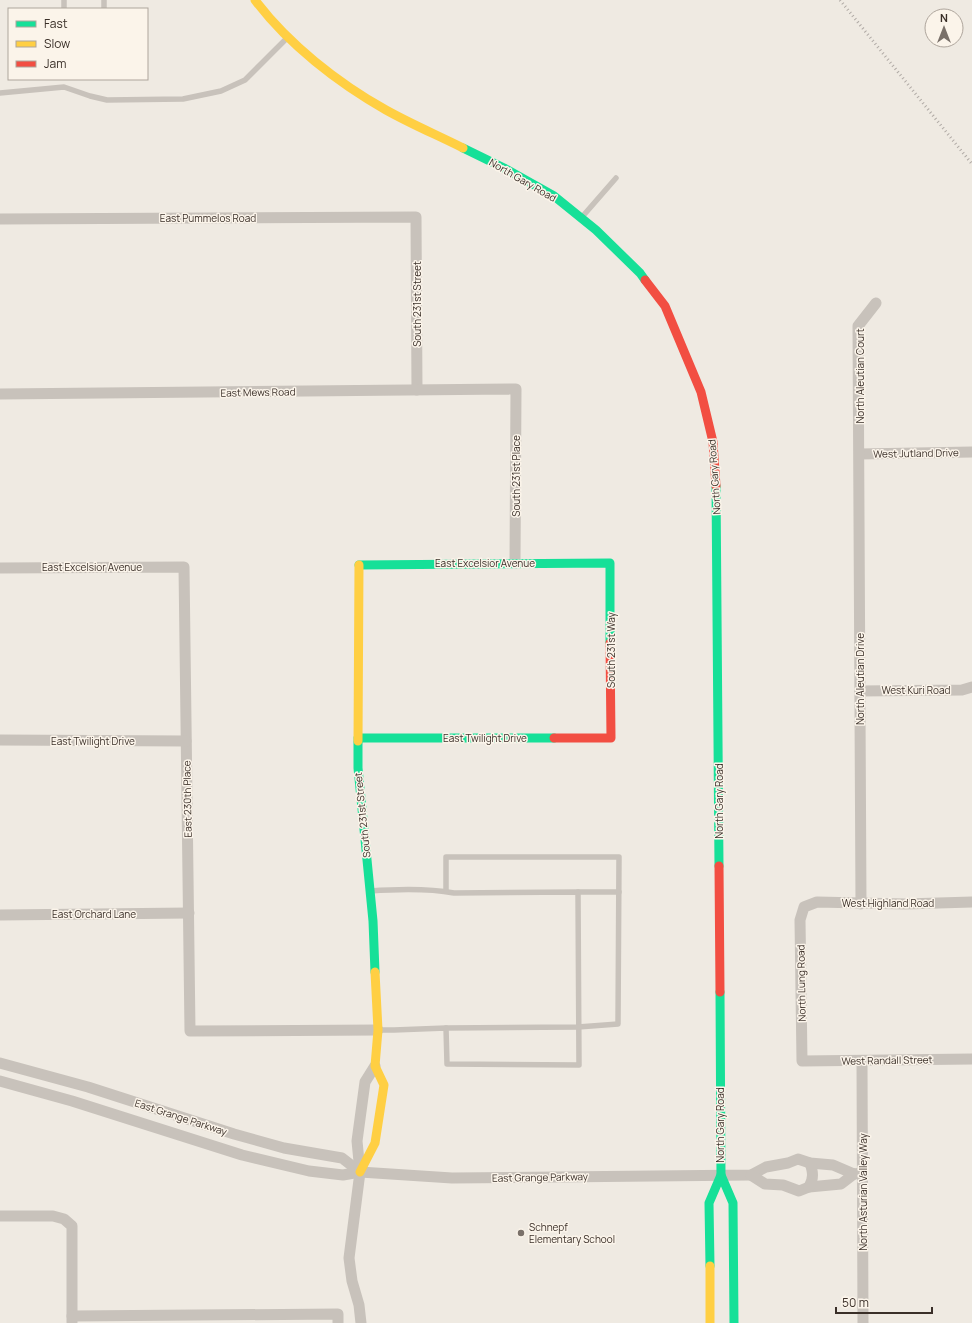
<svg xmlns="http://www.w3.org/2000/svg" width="972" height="1323" viewBox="0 0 972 1323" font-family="Manrope,sans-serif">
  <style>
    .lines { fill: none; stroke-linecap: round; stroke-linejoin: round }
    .lane { stroke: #c8c2bb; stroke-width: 5.5 }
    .street { stroke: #c8c2bb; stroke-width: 11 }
    .fast { stroke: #16e098; stroke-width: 9 }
    .slow { stroke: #ffcf43; stroke-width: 9 }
    .jam { stroke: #f24e42; stroke-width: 9 }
    .rail { stroke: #b0aaa5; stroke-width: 3; stroke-dasharray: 1 3; stroke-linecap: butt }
    .poi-dot { fill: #797069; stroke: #fbf4ea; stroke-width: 1.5 }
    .labels { text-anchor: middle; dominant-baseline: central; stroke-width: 3; stroke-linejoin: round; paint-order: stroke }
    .street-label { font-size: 10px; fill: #3a2f28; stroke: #fbf4ea }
    .poi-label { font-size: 10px; fill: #3a2f28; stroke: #fbf4ea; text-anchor: start }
  </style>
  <rect width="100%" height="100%" fill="#efeae2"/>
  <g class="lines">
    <g class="lane">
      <path d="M 64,9 L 64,0"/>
      <path d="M 104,9 L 104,0"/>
      <path d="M 0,93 L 64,87 L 90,96 L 107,100 L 183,99 L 221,91 L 245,80 L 288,37"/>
      <path d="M 582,217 L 616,178"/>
      <path d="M 370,891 C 397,889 427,888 454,893 L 578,892 L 579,1065 L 447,1064 L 446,1028 L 394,1030 L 378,1030"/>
      <path d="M 578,892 L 619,892"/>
      <path d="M 446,1028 L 578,1027 L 618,1024 L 619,857 L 446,857 L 446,891"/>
    </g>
    <g class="street">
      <path d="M 0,219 L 416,217 L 417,390"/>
      <path d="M 0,394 L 516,389 L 515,563"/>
      <path d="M 860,454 L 972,452"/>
      <path d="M 0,568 L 184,567 L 190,1031 L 378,1030"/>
      <path d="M 860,691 L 962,690 L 972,687"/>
      <path d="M 0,740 L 186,741"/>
      <path d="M 972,902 L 905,904 L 817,902 L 804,907 L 800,920 L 802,1061 L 972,1059"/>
      <path d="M 861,904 L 858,326 L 876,303"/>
      <path d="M 0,915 L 189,913"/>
      <path d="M 862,1061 L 863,1323"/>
      <path d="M 0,1063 L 88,1087 L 234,1134 L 284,1148 L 342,1158 L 360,1172"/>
      <path d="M 0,1081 L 72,1101 L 242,1155 L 309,1171 L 343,1175 L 360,1172 L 452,1178 L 751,1175 L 766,1167 L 788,1163 L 798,1159 L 810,1163 L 833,1165 L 854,1174 L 862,1173"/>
      <path d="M 751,1175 L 765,1184 L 783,1185 L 799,1191 L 809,1187 L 841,1184 L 854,1174"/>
      <path d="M 809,1187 C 814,1178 813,1172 810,1163"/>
      <path d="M 0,1216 L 53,1216 L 64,1219 L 72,1226 L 72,1322"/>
      <path d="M 72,1316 L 338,1314 L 338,1323"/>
      <path d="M 361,1323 L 359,1305 L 352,1281 L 349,1258 L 360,1172 L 357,1141 L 365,1082 L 375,1066"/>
    </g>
    <g class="fast">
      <path d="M 463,148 L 504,168 L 554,196 L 596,230 L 640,273 L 645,280"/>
      <path d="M 716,486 L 719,866"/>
      <path d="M 359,565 L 610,563 L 610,643"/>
      <path d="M 358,738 L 554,738"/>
      <path d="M 358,741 L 358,768 L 373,921 L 375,972"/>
      <path d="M 721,1175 L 733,1203 L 734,1323"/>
      <path d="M 710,1266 L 709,1203 L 721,1175 L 720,992"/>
    </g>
    <g class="slow">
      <path d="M 255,0 C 288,44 338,83 386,110 C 411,124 437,135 463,148"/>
      <path d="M 358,741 L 359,565"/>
      <path d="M 360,1172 L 375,1143 L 384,1085 L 375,1066 L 378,1030 L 375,972"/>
      <path d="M 710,1266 L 710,1323"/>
    </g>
    <g class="jam">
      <path d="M 645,280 L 665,306 L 701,392 L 713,442 L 716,486"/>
      <path d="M 554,738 L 611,738 L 610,643"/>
      <path d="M 719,866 L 720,992"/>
    </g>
    <path class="rail" d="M 840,0 L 972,164"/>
  </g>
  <circle class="poi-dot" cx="521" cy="1233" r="4"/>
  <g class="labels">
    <g class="street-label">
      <text transform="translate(523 180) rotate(30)">North Gary Road</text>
      <text x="208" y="218">East Pummelos Road</text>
      <text transform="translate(417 304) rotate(-90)">South 231st Street</text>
      <text transform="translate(860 376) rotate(-90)">North Aleutian Court</text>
      <text transform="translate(258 392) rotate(-1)">East Mews Road</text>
      <text transform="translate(916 453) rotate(-1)">West Jutland Drive</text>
      <text transform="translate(516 476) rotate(-90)">South 231st Place</text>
      <text transform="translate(714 477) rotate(-94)">North Gary Road</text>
      <text x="485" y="563">East Excelsior Avenue</text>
      <text x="92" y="567">East Excelsior Avenue</text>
      <text transform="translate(611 650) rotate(-90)">South 231st Way</text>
      <text transform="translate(860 679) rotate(-90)">North Aleutian Drive</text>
      <text x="916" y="690">West Kuri Road</text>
      <text x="485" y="738">East Twilight Drive</text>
      <text x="93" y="741">East Twilight Drive</text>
      <text transform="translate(187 799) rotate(-91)">East 230th Place</text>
      <text transform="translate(719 801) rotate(-90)">North Gary Road</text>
      <text transform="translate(362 815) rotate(-96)">South 231st Street</text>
      <text x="888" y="903">West Highland Road</text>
      <text x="94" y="914">East Orchard Lane</text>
      <text transform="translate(801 983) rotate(-91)">North Lung Road</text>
      <text transform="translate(887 1060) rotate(-1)">West Randall Street</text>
      <text transform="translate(181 1117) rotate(18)">East Grange Parkway</text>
      <text transform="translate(720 1125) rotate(-90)">North Gary Road</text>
      <text transform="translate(540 1177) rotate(-1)">East Grange Parkway</text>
      <text transform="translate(863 1192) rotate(-90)">North Asturian Valley Way</text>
    </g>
    <g class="poi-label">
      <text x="529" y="1227">Schnepf<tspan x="529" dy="12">Elementary School</tspan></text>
    </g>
  </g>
  <rect x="8" y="8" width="140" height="72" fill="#fbf4ea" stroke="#aea59c"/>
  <rect x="16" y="21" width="20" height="6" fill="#16e098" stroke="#aea59c"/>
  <text x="44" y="28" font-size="12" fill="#3a2f28">Fast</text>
  <rect x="16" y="41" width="20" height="6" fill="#ffcf43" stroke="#aea59c"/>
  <text x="44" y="48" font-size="12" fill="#3a2f28">Slow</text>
  <rect x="16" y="61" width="20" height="6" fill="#f24e42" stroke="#aea59c"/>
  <text x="44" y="68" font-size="12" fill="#3a2f28">Jam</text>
  <g transform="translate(944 28)"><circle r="19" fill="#fbf4ea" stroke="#aea59c"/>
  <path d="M0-3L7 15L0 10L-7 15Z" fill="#797069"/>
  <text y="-6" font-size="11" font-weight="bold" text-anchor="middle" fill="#3a2f28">N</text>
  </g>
  <path d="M836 1307v6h96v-6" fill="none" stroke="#3a2f28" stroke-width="2"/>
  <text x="842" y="1307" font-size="12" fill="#3a2f28" stroke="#fbf4ea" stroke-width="3" paint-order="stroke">50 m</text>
</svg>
